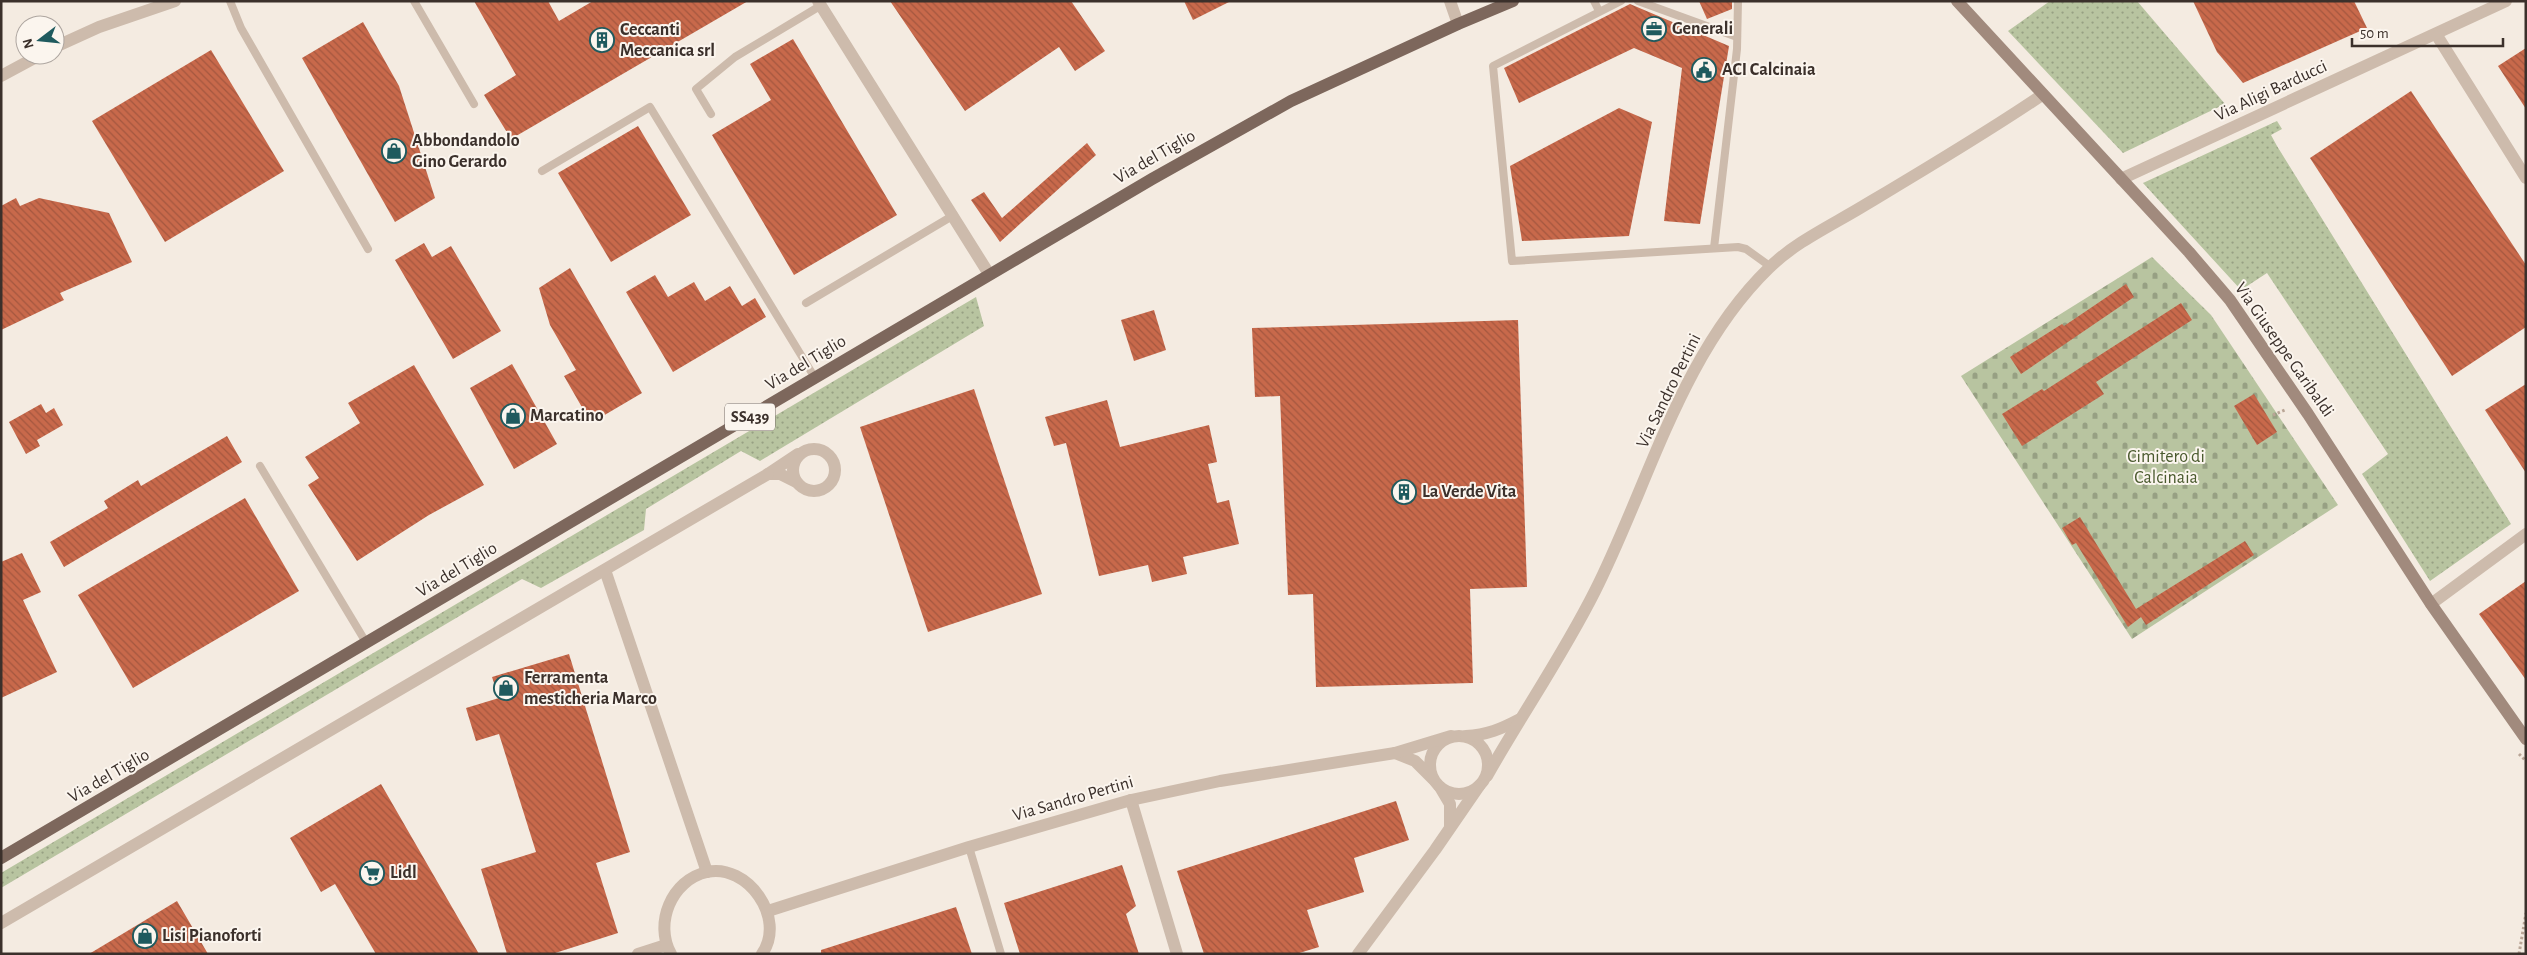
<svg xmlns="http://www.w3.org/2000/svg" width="2527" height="955" viewBox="0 0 2527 955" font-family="'Alegreya Sans',sans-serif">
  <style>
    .green { fill: url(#green-dots) }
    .cemetery { fill: url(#cemetery-stones) }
    .building { fill: url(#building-back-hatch) }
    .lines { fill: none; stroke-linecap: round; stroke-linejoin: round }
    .path { stroke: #b9a596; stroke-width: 3; stroke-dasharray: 2.5 2.5; stroke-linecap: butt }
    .lane { stroke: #cdbbac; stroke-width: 8 }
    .street { stroke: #cdbbac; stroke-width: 12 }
    .secondary { stroke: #a18a7d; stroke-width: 12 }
    .primary { stroke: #7d675c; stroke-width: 12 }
    .labels { text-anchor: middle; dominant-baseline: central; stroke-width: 4; stroke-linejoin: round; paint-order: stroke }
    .shield { fill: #fbf5ee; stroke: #756b66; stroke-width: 1 }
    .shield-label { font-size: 16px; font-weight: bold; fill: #3b302b }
    .poi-label { font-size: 18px; font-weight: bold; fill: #3b302b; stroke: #fbf5ee; text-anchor: start }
    .street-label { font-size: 18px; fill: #3b302b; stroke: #fbf5ee }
    .park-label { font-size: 18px; fill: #4a5a2e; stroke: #fbf5ee }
  </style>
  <defs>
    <pattern id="green-dots" width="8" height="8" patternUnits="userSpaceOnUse" patternTransform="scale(1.25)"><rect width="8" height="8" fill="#b8c4a0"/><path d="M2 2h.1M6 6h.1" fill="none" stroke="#97a083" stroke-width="1.8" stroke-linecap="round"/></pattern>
    <pattern id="cemetery-stones" width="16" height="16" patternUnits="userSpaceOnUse" patternTransform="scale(1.25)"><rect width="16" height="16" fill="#b8c4a0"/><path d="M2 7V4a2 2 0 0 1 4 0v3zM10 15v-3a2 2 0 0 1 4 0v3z" fill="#97a083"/></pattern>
    <pattern id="building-back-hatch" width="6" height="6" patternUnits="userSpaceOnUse" patternTransform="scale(1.25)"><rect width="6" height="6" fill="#c8694b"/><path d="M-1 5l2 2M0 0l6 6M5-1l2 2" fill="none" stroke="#a4573f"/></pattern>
  </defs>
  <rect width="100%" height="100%" fill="#f4ebe1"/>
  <g class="green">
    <path d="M 2050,1 L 2137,1 L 2225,104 L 2123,153 L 2008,31 Z"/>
    <path d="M 2277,121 L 2282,129 L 2271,135 L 2277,146 L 2511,524 L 2430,581 L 2362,474 L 2388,454 L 2267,273 L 2241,290 L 2143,183 Z"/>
    <path d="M 976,297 L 984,326 L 760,461 L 741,451 L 646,509 L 644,530 L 541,588 L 522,579 L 1,888 L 1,873 Z"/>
  </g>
  <path class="cemetery" d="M 2152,257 L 2211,315 L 2338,505 L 2132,639 L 1961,376 Z"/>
  <g class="building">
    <path d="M 474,1 L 548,1 L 559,21 L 593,1 L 748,1 L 511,139 L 484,95 L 516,75 Z"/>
    <path d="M 890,1 L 1071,1 L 1105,51 L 1075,71 L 1059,47 L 965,111 Z"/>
    <path d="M 1184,1 L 1231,1 L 1193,20 Z"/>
    <path d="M 1699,1 L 1732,1 L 1732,9 L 1707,19 Z"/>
    <path d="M 2193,1 L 2354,1 L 2367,28 L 2243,83 L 2217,52 Z"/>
    <path d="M 1630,4 L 1729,46 L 1700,224 L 1664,221 L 1682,68 L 1634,48 L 1519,103 L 1504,68 Z"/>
    <path d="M 363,22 L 399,86 L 435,198 L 395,222 L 302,58 Z"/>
    <path d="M 793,39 L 897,215 L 794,275 L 712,135 L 771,100 L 750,64 Z"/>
    <path d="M 2526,48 L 2526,109 L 2498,66 Z"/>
    <path d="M 211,50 L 284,171 L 165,242 L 92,121 Z"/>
    <path d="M 2411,91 L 2526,265 L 2526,327 L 2452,376 L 2310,158 Z"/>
    <path d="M 1619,108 L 1652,122 L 1629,236 L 1522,241 L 1510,166 Z"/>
    <path d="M 638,126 L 691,215 L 611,262 L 558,173 Z"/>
    <path d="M 1087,143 L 1096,155 L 1000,242 L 971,200 L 984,192 L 1002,218 Z"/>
    <path d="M 16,198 L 20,206 L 39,198 L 109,213 L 132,262 L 60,293 L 64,300 L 1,330 L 1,206 Z"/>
    <path d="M 424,243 L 432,257 L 451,246 L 501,331 L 453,359 L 395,260 Z"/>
    <path d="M 570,268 L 642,393 L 591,423 L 564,376 L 576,370 L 550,325 L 539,288 Z"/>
    <path d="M 655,275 L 668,297 L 694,282 L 705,301 L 730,286 L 742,306 L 755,298 L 766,317 L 673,372 L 626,292 Z"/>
    <path d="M 2126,284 L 2134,297 L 2021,374 L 2010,357 L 2062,324 L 2064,326 Z"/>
    <path d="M 2181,303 L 2192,320 L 2096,382 L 2104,394 L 2022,446 L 2002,414 L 2042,389 L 2044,391 Z"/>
    <path d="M 1154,310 L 1166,350 L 1134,361 L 1121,320 Z"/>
    <path d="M 1518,320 L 1527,587 L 1470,589 L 1473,683 L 1316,687 L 1313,594 L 1288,595 L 1280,396 L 1255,397 L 1252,328 Z"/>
    <path d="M 512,364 L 557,444 L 514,469 L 470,388 Z"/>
    <path d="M 414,365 L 484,485 L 429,515 L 357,561 L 308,485 L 319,478 L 305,457 L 360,423 L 348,403 Z"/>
    <path d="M 2526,384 L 2526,473 L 2485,410 Z"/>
    <path d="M 974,389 L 1042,594 L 928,632 L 860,427 Z"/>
    <path d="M 2254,394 L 2277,432 L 2257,445 L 2234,406 Z"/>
    <path d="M 1107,400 L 1120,447 L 1209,425 L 1217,462 L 1208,464 L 1217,503 L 1229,500 L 1239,544 L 1183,557 L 1187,574 L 1152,582 L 1148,565 L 1099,576 L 1066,443 L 1054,446 L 1045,417 Z"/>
    <path d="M 41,404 L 46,413 L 54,408 L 63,425 L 37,440 L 40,446 L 26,454 L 9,422 Z"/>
    <path d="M 227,436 L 242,462 L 64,567 L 50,542 L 108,508 L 104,501 L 138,480 L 141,486 Z"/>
    <path d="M 245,498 L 299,591 L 133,688 L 78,595 Z"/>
    <path d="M 2080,517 L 2136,609 L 2245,541 L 2254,555 L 2146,625 L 2141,617 L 2128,627 L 2076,543 L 2072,545 L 2062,528 Z"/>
    <path d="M 22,553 L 41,592 L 23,600 L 57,672 L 1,698 L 1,562 Z"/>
    <path d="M 2526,581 L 2526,680 L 2479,614 Z"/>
    <path d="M 569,654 L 630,852 L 596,863 L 618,933 L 552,954 L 507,954 L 481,869 L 536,852 L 499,734 L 476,741 L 466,708 L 499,698 L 492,677 Z"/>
    <path d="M 381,784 L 479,954 L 376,954 L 335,884 L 321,892 L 290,838 Z"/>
    <path d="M 1396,801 L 1409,840 L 1354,858 L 1364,892 L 1307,910 L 1319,947 L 1296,954 L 1204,954 L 1177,871 Z"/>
    <path d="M 1122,865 L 1136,906 L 1126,914 L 1139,954 L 1020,954 L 1004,903 Z"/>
    <path d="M 177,901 L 208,954 L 89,954 L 124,933 Z"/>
    <path d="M 956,907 L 972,954 L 821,954 L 821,950 Z"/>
  </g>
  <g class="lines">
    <g class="path">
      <path d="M 2273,415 L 2285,410"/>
      <path d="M 2519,754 L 2526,761"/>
      <path d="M 2519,954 L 2526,913"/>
    </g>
    <g class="lane">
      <path d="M 230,1 L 241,28 L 368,249"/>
      <path d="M 414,1 L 474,104"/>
      <path d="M 1594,1 L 1599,11"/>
      <path d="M 1621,1 L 1493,66 L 1512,261 L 1738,247 L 1746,249 L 1771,267"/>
      <path d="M 1638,1 L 1737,37"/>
      <path d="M 711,114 L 696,89 L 735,57 L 820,6"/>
      <path d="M 542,171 L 650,107 L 815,378"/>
      <path d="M 1714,248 L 1737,49 L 1738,1"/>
      <path d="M 806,303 L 954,215"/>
      <path d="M 260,466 L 367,644"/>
      <path d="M 969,847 L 1001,954"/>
    </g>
    <g class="street">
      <path d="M 818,1 L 989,274"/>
      <path d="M 1450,1 L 1458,24"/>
      <path d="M 2436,34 L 2526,178"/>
      <path d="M 55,47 L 99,27 L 175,1"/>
      <path d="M 1,76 L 40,55"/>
      <path d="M 2121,179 L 2506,1"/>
      <circle cx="814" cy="470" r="21"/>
      <path d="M 796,482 L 780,474 L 768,474 L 798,454"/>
      <path d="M 605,570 L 707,872"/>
      <path d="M 2431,604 L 2526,534"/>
      <circle cx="1459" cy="765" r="29"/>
      <path d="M 1466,736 C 1487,735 1501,729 1520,719"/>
      <path d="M 1395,753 L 1415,761 L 1433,779"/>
      <path d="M 1487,776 C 1522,714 1563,655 1595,591 C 1649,484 1681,353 1769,268 C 1794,243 1830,226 1860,208 C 1922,171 1983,135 2042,95"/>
      <path d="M 1440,787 L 1450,804 L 1450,826"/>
      <path d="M 1131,800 L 1177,954"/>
      <path d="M 768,911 L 969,847 L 1131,800 L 1220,781 L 1395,753 L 1451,736"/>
      <path d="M 1,923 L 768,474"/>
      <path d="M 638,954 L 666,945"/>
      <path d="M 671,954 C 654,924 671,880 707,872 C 747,863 787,918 762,954"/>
      <path d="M 1358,954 L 1435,850 L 1479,786"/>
    </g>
    <path class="secondary" d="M 1957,1 L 2189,252 L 2230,300 L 2308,414 L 2431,604 L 2526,739"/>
    <path class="primary" d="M 1,858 L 1152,179 L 1291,101 L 1458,24 L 1513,1"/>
  </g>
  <defs>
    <symbol id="office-ring" viewBox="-11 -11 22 22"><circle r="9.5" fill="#fbf5ee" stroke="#1f5a5e" stroke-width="1.5"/><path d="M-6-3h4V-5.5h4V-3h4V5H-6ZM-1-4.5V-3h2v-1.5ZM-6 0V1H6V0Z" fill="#1f5a5e"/></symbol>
    <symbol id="building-ring" viewBox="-11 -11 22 22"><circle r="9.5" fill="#fbf5ee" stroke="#1f5a5e" stroke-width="1.5"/><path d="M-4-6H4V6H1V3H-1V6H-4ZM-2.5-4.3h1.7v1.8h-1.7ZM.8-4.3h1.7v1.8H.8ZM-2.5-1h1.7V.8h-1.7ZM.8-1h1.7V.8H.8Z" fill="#1f5a5e"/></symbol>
    <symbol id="civic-ring" viewBox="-11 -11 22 22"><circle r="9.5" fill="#fbf5ee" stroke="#1f5a5e" stroke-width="1.5"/><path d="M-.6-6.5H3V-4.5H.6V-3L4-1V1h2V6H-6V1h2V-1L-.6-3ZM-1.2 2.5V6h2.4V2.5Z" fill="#1f5a5e"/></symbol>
    <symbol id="shop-ring" viewBox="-11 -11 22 22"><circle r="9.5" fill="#fbf5ee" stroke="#1f5a5e" stroke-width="1.5"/><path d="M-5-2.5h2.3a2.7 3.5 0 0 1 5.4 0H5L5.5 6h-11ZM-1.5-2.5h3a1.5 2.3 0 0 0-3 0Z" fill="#1f5a5e"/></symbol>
    <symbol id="supermarket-ring" viewBox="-11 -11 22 22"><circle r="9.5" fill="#fbf5ee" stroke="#1f5a5e" stroke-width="1.5"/><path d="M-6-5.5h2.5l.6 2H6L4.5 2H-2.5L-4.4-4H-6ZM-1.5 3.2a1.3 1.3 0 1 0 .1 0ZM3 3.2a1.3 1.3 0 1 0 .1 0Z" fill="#1f5a5e"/></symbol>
  </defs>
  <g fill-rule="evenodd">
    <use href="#office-ring" x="1640" y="15" width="28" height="28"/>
    <use href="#building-ring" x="588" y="26" width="28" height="28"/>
    <use href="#civic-ring" x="1690" y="56" width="28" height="28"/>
    <use href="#shop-ring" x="380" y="137" width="28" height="28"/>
    <use href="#shop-ring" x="499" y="402" width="28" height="28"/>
    <use href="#building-ring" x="1390" y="478" width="28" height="28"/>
    <use href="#shop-ring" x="492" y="674" width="28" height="28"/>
    <use href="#supermarket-ring" x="358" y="859" width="28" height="28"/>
    <use href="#shop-ring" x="131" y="922" width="28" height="28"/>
  </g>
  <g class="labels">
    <rect class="shield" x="725" y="403.5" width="50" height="27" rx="4"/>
    <g class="shield-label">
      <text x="750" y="417">SS439</text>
    </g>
    <g class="poi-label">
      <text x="1672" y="29">Generali</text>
      <text x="620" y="30">Ceccanti<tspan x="620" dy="21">Meccanica srl</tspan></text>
      <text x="1722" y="70">ACI Calcinaia</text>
      <text x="412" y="141">Abbondandolo<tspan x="412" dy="21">Gino Gerardo</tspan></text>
      <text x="530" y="416">Marcatino</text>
      <text x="1422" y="492">La Verde Vita</text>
      <text x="524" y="678">Ferramenta<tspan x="524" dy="21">mesticheria Marco</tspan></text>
      <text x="390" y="873">Lidl</text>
      <text x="162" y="936">Lisi Pianoforti</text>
    </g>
    <g class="street-label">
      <text transform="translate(2271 91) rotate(-25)">Via Aligi Barducci</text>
      <text transform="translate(1155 157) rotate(-30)">Via del Tiglio</text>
      <text transform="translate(2284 350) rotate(55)">Via Giuseppe Garibaldi</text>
      <text transform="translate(806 363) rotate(-31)">Via del Tiglio</text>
      <text transform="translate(1669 391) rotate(-64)">Via Sandro Pertini</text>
      <text transform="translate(457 570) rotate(-31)">Via del Tiglio</text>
      <text transform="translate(109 776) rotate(-30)">Via del Tiglio</text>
      <text transform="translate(1073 799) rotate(-16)">Via Sandro Pertini</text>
    </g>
    <g class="park-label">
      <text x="2166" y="457">Cimitero di<tspan x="2166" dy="21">Calcinaia</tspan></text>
    </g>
  </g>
  <rect width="2527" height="955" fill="none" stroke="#3b302b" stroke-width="5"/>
  <g transform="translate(40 40) rotate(254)"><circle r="24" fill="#fbf5ee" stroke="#aea6a0"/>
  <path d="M0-4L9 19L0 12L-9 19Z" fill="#1f5a5e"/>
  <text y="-8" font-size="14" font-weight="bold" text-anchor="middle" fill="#3b302b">N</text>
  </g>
  <path d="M2352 38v8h151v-8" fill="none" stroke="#3b302b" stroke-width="2.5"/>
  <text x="2360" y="38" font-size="15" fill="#3b302b" stroke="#fbf5ee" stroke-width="4" paint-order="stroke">50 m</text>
</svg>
